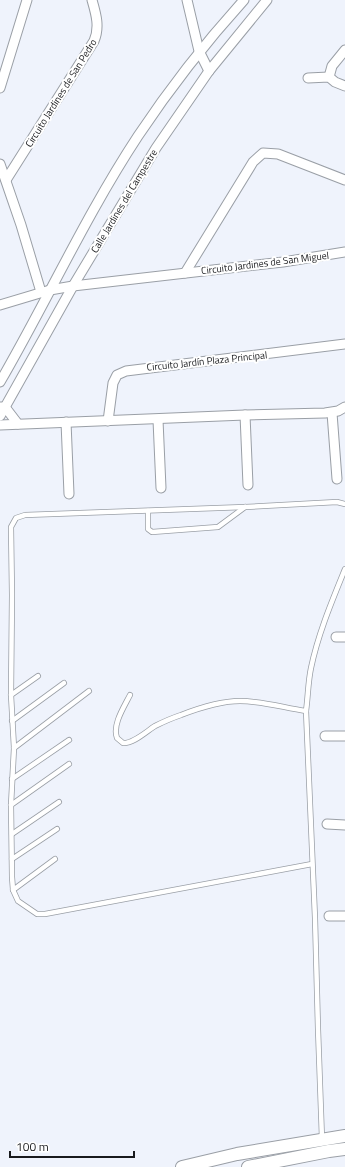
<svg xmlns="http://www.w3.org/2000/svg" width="345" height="1167" viewBox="0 0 345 1167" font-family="'Titillium Web',sans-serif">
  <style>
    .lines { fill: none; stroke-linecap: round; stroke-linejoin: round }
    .service-casing { stroke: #9a9fa6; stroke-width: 6 }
    .minor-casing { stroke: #9a9fa6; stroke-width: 11 }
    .tertiary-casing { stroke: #9a9fa6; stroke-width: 14 }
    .service { stroke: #fff; stroke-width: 4.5 }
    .minor { stroke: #fff; stroke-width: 9 }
    .tertiary { stroke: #fff; stroke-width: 12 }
    .labels { text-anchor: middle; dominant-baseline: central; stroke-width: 4; stroke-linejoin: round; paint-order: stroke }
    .street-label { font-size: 10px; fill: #191a1d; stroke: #fff }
  </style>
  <rect width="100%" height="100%" fill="#eff3fc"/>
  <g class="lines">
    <defs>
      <g id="service">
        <path d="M 148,511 L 148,529 L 152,532 L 218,527 L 245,507"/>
        <path d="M 11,695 L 38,676"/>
        <path d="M 130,695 C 124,707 112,725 117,738 L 123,743 C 133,744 147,731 155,726 C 163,722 172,718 181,715 C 199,708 220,701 240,701 C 262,701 285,708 306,711"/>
        <path d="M 12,721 L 64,683"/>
        <path d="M 14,748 L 89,691"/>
        <path d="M 12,779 L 69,740"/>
        <path d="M 11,805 L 69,764"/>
        <path d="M 12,834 L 59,802"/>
        <path d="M 12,859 L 57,829"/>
        <path d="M 312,864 L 45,914 L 37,914 L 18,901 L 13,890 L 12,877 L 11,805 L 14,748 L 11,695 L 12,595 L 11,527 L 16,518 L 25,515 L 245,507 L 337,502 L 345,504"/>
        <path d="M 13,890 L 55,859"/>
        <path d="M 322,1139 L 318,1029 L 315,918 L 306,711 C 308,697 308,682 311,668 C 318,634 332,601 345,569"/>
      </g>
      <g id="minor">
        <path d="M 187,0 L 199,51 L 209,71"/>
        <path d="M 329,77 L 332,66 L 345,50"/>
        <path d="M 308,78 L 329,77 L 335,82 L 345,86"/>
        <path d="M 0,88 L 27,0"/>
        <path d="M 0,164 L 21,225 L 41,292"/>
        <path d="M 6,180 L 94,41 C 100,27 96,14 92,0"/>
        <path d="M 185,273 L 253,162 L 263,153 L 278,154 L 345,180"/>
        <path d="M 0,305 L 50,290 L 73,286 L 283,262 L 345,252"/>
        <path d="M 0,382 C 47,301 86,215 138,136 C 170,88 205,43 244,0"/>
        <path d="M 0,407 L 5,407 L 18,424"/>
        <path d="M 332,413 L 337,479"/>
        <path d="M 245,415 L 248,485"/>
        <path d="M 0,416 L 73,286 L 156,148 L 209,71 L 267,0"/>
        <path d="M 158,420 L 161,488"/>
        <path d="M 108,421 L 113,383 L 117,375 L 126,371 L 345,344"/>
        <path d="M 66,422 L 69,494"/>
        <path d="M 0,425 L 245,415 L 325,413 L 338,411 L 345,407"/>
        <path d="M 336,637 L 345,637"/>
        <path d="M 325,736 L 345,736"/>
        <path d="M 327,824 L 345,825"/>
        <path d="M 329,916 L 345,916"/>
      </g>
      <g id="tertiary">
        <path d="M 182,1167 L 237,1154 L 345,1136"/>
        <path d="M 248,1167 L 329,1151 L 345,1149"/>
      </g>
    </defs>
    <use href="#service" class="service-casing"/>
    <use href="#minor" class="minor-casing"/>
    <use href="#tertiary" class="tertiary-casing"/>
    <use href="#service" class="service"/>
    <use href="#minor" class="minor"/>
    <use href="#tertiary" class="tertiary"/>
  </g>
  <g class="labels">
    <g class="street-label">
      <text transform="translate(61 93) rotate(-58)">Circuito Jardines de San Pedro</text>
      <text transform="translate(124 201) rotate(-59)">Calle Jardines del Campestre</text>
      <text transform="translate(265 263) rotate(-7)">Circuito Jardines de San Miguel</text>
      <text transform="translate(207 361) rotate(-6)">Circuito Jardín Plaza Principal</text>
    </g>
  </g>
  <path d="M10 1151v6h124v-6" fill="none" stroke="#191a1d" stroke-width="2"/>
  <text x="16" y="1151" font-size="12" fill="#191a1d" stroke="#ffffff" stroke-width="3" paint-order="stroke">100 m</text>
</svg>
